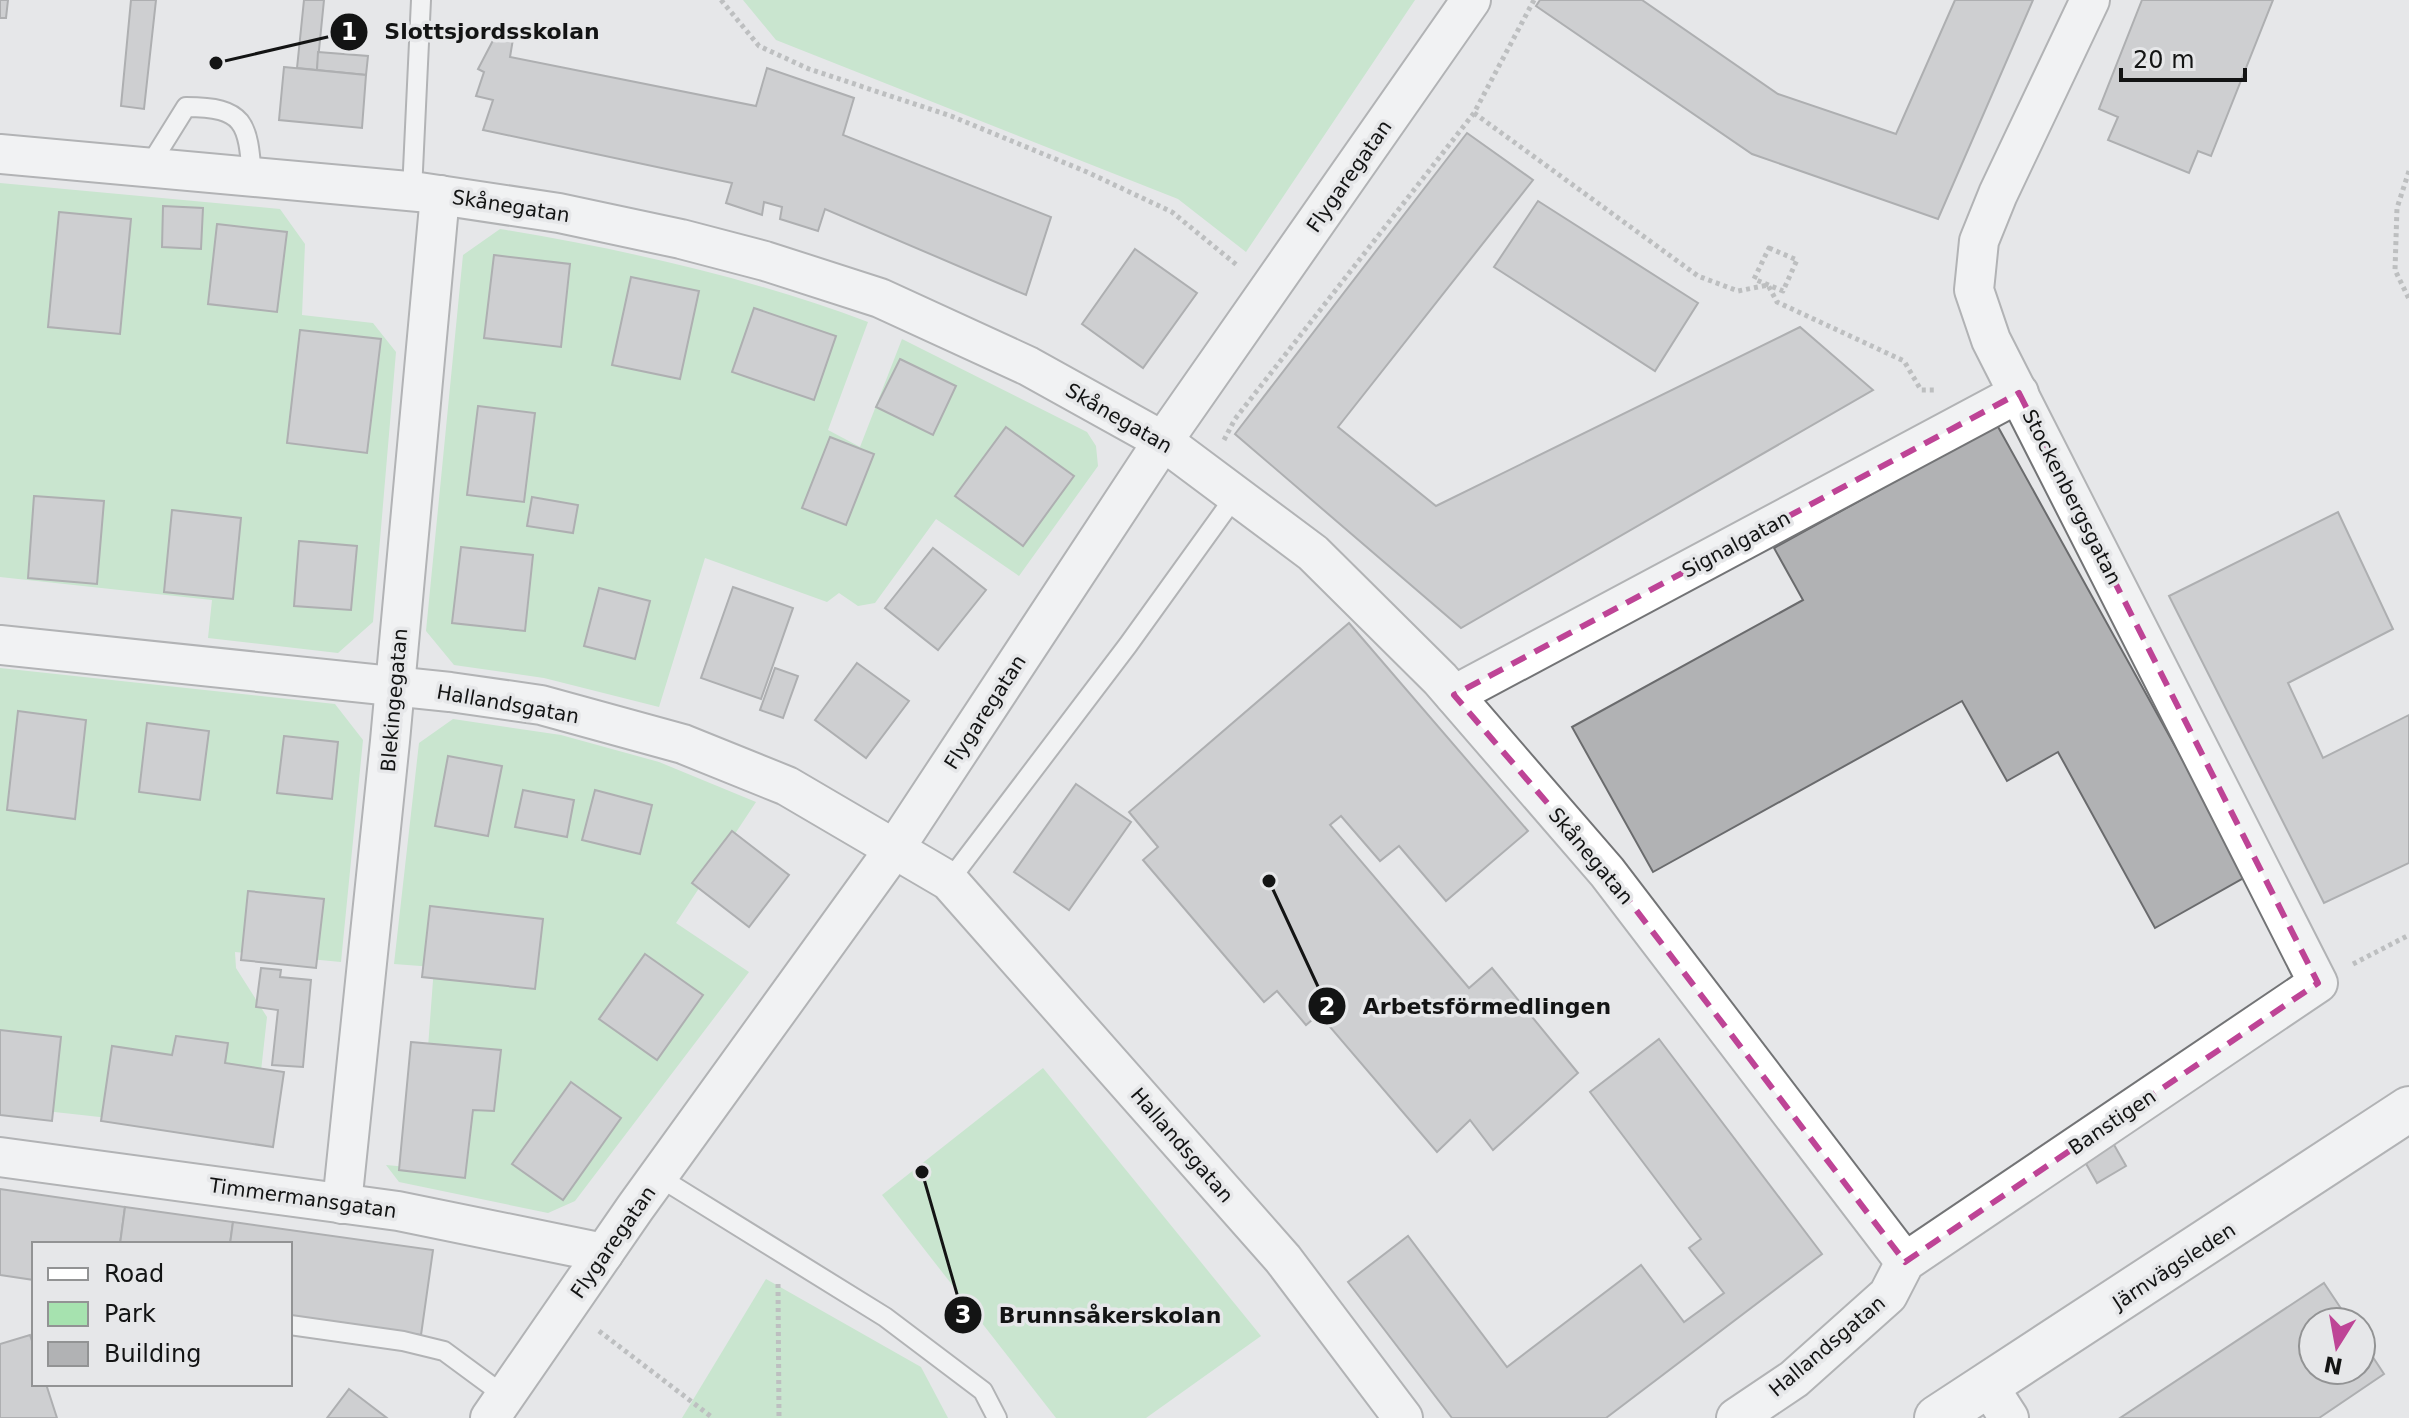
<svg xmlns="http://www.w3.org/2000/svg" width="2409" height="1418" viewBox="0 0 2409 1418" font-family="'DejaVu Sans',sans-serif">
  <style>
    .green { fill: #a6e2af }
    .building { fill: #b1b2b4; stroke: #6a6b6d; stroke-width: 2 }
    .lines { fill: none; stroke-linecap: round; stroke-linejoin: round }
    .service-casing { stroke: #737476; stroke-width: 22 }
    .minor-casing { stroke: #737476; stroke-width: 42 }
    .secondary-casing { stroke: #737476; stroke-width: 48 }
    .path { stroke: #8d8e8f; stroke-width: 5; stroke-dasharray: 4 4; stroke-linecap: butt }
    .service { stroke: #fff; stroke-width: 18 }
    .minor { stroke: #fff; stroke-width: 38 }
    .secondary { stroke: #fff; stroke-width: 44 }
    .marked { fill: none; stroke: #be4496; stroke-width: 6; stroke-dasharray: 16 10; stroke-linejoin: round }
    .labels { text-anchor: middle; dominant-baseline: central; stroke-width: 7; stroke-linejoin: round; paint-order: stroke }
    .street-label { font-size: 20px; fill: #131414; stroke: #e6e7e9 }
    .leader { fill: none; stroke: #131414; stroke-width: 3 }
    .callout-dot { fill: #131414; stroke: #e6e7e9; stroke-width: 3 }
    .mark-label { font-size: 24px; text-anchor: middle; font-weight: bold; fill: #fff }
    .callout-label { font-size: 22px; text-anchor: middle; font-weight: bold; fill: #131414; stroke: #e6e7e9; stroke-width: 7; stroke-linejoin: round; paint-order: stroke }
  </style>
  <rect width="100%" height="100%" fill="#e6e7e9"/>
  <g class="green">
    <path d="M 743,0 L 1415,0 L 1246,252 L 1178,199 L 776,40 Z"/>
    <path d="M 0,183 L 280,209 L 305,244 L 302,315 L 373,323 L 396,352 L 373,622 L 338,653 L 208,638 L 212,600 L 0,577 Z"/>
    <path d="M 500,229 C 626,250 748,277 868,322 L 828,430 L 860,447 L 902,339 L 1087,432 L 1096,446 L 1098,466 L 1019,576 L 936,519 L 875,603 L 858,606 L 839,593 L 827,602 L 705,558 L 659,707 L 544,678 L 454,665 L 426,631 L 463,255 Z"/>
    <path d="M 0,668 L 335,704 L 363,740 L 341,962 L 235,952 L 236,968 L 267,1017 L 254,1134 L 0,1106 Z"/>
    <path d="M 453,719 L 561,735 L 659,762 L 756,802 L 676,923 L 749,972 L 575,1201 L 548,1213 L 399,1182 L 386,1165 L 419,1168 L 434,967 L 394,964 L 419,743 Z"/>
    <path d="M 1043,1068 L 1261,1336 L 1146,1418 L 1056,1418 L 882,1195 Z"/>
    <path d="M 766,1279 L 921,1367 L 948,1418 L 682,1418 Z"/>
  </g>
  <g class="building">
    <path d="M 0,0 L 8,0 L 6,18 L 0,18 Z"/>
    <path d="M 131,0 L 156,0 L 144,109 L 121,106 Z"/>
    <path d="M 304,0 L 324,0 L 317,70 L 297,68 Z"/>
    <path d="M 1540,0 L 1642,0 L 1778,94 L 1896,134 L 1955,0 L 2033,0 L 1938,219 L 1752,154 L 1536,6 Z"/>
    <path d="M 2142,0 L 2273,0 L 2211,156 L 2198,151 L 2189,173 L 2108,140 L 2118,117 L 2099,109 Z"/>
    <path d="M 499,29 L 514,33 L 510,57 L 756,106 L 767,68 L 854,98 L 843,135 L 1051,217 L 1026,295 L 825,209 L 818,231 L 780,219 L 782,207 L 764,202 L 762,215 L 726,203 L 732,183 L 483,130 L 493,100 L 476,96 L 484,72 L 478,69 Z"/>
    <path d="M 318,52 L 368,56 L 366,75 L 317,70 Z"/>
    <path d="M 284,67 L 366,75 L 362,128 L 279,120 Z"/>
    <path d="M 1467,133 L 1533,180 L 1338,427 L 1436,506 L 1800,327 L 1873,390 L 1461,628 L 1235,434 Z"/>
    <path d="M 1538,201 L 1698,303 L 1655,371 L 1494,267 Z"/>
    <path d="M 163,206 L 203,208 L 201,249 L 162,247 Z"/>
    <path d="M 59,212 L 131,219 L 120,334 L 48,327 Z"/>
    <path d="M 217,224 L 287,232 L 277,312 L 208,304 Z"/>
    <path d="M 1135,249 L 1197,293 L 1143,368 L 1082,324 Z"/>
    <path d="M 494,255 L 570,264 L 561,347 L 484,338 Z"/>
    <path d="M 631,277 L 699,291 L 680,379 L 612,365 Z"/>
    <path d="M 754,308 L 836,336 L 814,400 L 732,372 Z"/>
    <path d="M 300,330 L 381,339 L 367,453 L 287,443 Z"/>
    <path d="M 900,359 L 956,386 L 933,435 L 876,407 Z"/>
    <path d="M 478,406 L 535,413 L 524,502 L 467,495 Z"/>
    <path d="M 1997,425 L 2247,876 L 2155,928 L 2058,752 L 2007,781 L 1962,701 L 1653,872 L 1572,727 L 1803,600 L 1774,548 Z"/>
    <path d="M 1006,427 L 1074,476 L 1023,546 L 955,496 Z"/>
    <path d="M 830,437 L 874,454 L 846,525 L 802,508 Z"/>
    <path d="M 34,496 L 104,501 L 97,584 L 28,578 Z"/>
    <path d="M 532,497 L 578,505 L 573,533 L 527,526 Z"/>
    <path d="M 172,510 L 241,518 L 233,599 L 164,592 Z"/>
    <path d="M 2338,512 L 2393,629 L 2288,683 L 2323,758 L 2409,715 L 2409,863 L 2324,903 L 2169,596 Z"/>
    <path d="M 299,541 L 357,546 L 351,610 L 294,606 Z"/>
    <path d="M 461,547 L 533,555 L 525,631 L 452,623 Z"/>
    <path d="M 933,548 L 986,590 L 938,650 L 885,608 Z"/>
    <path d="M 733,587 L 793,608 L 761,699 L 701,678 Z"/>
    <path d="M 599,588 L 650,601 L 635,659 L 584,646 Z"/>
    <path d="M 1349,623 L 1528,831 L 1446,901 L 1399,846 L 1380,861 L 1341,816 L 1330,825 L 1469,988 L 1492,968 L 1578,1073 L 1493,1150 L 1470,1120 L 1437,1152 L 1319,1014 L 1306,1025 L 1277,991 L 1264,1002 L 1143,860 L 1158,847 L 1129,812 Z"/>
    <path d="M 857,663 L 909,701 L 866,758 L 815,720 Z"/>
    <path d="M 775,668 L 798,676 L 783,718 L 760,710 Z"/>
    <path d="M 18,711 L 86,720 L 75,819 L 7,810 Z"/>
    <path d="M 147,723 L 209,731 L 200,800 L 139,792 Z"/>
    <path d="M 284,736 L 338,742 L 332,799 L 277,793 Z"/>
    <path d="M 448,756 L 502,766 L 488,836 L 435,826 Z"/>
    <path d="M 1076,784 L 1131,822 L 1069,910 L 1014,872 Z"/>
    <path d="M 523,790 L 574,800 L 567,837 L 515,827 Z"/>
    <path d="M 595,790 L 652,805 L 640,854 L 582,840 Z"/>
    <path d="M 732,831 L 789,875 L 749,927 L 692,883 Z"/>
    <path d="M 248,891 L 324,899 L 316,968 L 241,960 Z"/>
    <path d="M 430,906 L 543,919 L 535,989 L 422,977 Z"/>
    <path d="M 645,954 L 703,995 L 657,1060 L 599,1019 Z"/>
    <path d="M 261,968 L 281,970 L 280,977 L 311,980 L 303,1067 L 272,1065 L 278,1010 L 256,1007 Z"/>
    <path d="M 0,1030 L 61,1037 L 52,1121 L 0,1115 Z"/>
    <path d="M 176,1036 L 228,1043 L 225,1063 L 284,1072 L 273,1147 L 101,1121 L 112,1046 L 172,1055 Z"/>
    <path d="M 1659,1039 L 1822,1254 L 1606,1418 L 1452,1418 L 1348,1282 L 1408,1236 L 1507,1367 L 1641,1265 L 1684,1322 L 1724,1293 L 1689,1248 L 1701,1239 L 1590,1092 Z"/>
    <path d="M 411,1042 L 501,1050 L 494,1111 L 473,1110 L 465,1178 L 399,1170 Z"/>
    <path d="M 571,1082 L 621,1118 L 563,1200 L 512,1164 Z"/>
    <path d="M 2113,1143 L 2126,1166 L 2097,1183 L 2084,1160 Z"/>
    <path d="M 0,1189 L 125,1207 L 120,1244 L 34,1244 L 34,1280 L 0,1275 Z"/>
    <path d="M 125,1207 L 233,1222 L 230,1244 L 120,1244 Z"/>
    <path d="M 233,1222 L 433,1250 L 421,1335 L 290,1317 L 290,1244 L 230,1244 Z"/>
    <path d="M 2324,1283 L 2350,1322 L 2313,1322 L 2313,1370 L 2361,1370 L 2361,1339 L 2384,1374 L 2319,1418 L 2120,1418 Z"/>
    <path d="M 30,1335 L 34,1347 L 34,1384 L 46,1384 L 57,1418 L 0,1418 L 0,1344 Z"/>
    <path d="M 349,1389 L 387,1418 L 327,1418 Z"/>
  </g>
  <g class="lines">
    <defs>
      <g id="service">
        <path d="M 148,168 L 186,107 C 245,107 248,123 252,177"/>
        <path d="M 412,191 L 421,0"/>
        <path d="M 949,881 L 1128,645 L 1236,495"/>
        <path d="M 659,1177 L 885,1317 L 983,1391 L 997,1418"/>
        <path d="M 290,1325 L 403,1341 L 444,1351 L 505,1396"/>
      </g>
      <g id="minor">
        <path d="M 0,154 L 419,192 L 559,213 L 681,239 L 765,261 L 880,298 L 1028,366 L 1163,441 L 1313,553 L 1440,679 L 1607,872 L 1905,1262"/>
        <path d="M 0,645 L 450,692 L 541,705 L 683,744 L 787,786 L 949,881 L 1283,1259 L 1403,1418"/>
        <path d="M 1454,695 L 2019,393"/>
        <path d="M 0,1157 L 398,1211 L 604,1253"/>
        <path d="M 342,1204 L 390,741 L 440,195"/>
        <path d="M 1989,1387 L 2009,1418"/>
        <path d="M 490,1418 L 635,1208 L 895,848 L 1163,441 L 1471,0"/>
        <path d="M 1736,1418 L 1794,1379 L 1888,1295 L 1905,1262 L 2318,983 L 1991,340 L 1974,290 L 1979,241 L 1998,194 L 2090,0"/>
      </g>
      <path id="secondary" d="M 1937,1418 L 2409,1109"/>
    </defs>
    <use href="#service" class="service-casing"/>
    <use href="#minor" class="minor-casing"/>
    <use href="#secondary" class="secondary-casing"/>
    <g class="path">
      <path d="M 721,0 L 759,46 L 809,69 L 951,116 L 1087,172 L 1172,212 L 1238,266"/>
      <path d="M 1474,113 L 1698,276 L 1738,291 L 1768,285 L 1777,302 L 1904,361 L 1921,390 L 1937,390"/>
      <path d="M 2409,171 L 2397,208 L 2395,270 L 2409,299"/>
      <path d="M 1769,248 L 1797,260 L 1783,291 L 1754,279 Z"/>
      <path d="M 1224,440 L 1235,419 L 1474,113 L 1534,0"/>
      <path d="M 2353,964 L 2409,935"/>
      <path d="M 778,1284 L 779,1418"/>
      <path d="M 599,1331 L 713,1418"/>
    </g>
    <use href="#service" class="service"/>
    <use href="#minor" class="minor"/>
    <use href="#secondary" class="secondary"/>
  </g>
  <path d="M0 0H2409V1418H0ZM 2019,393 L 2318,983 L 1905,1262 L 1607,872 L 1454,695 Z" fill="#e6e7e9" fill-opacity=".55" fill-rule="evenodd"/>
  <path class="marked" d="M 2019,393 L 2318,983 L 1905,1262 L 1607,872 L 1454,695 Z"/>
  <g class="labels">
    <g class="street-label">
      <text transform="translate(1349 176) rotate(-55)">Flygaregatan</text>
      <text transform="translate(511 206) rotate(9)">Skånegatan</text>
      <text transform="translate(1119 418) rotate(30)">Skånegatan</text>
      <text transform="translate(2072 497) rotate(63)">Stockenbergsgatan</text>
      <text transform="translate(1736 544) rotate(-28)">Signalgatan</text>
      <text transform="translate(394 700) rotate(-85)">Blekingegatan</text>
      <text transform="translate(508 704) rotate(10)">Hallandsgatan</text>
      <text transform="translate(985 712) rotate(-57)">Flygaregatan</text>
      <text transform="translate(1591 856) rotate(50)">Skånegatan</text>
      <text transform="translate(2112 1122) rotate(-34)">Banstigen</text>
      <text transform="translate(1182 1145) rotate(49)">Hallandsgatan</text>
      <text transform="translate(303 1198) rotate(8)">Timmermansgatan</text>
      <text transform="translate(613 1242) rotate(-55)">Flygaregatan</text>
      <text transform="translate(2174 1266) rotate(-33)">Järnvägsleden</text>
      <text transform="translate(1827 1346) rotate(-40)">Hallandsgatan</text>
    </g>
  </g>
  <path class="leader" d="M216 63L349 32M1269 881L1327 1006M922 1172L963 1315"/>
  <g class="callout-dot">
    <circle cx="216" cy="63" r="8"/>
    <circle cx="1269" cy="881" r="8"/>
    <circle cx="922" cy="1172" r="8"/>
    <circle cx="349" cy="32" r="20"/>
    <circle cx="1327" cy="1006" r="20"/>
    <circle cx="963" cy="1315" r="20"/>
  </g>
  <g class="mark-label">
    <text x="349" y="40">1</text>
    <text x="1327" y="1015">2</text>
    <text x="963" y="1323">3</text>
  </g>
  <g class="callout-label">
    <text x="492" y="39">Slottsjordsskolan</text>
    <text x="1487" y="1014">Arbetsförmedlingen</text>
    <text x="1110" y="1323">Brunnsåkerskolan</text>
  </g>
  <rect x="32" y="1242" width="260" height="144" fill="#e6e7e9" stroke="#929394" stroke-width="2"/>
  <rect x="48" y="1268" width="40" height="12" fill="#ffffff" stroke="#929394" stroke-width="2"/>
  <text x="104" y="1282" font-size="24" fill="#131414">Road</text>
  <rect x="48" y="1302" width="40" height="24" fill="#a6e2af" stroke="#929394" stroke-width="2"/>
  <text x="104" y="1322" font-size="24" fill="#131414">Park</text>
  <rect x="48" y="1342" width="40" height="24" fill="#b1b2b4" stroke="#929394" stroke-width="2"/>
  <text x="104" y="1362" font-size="24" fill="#131414">Building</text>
  <g transform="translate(2337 1346) rotate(191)"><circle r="38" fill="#e6e7e9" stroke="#929394" stroke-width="2"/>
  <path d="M0-6L14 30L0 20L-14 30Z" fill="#be4496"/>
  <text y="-12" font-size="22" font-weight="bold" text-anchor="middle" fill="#131414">N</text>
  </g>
  <path d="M2121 68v12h124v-12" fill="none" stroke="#131414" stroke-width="4"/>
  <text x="2133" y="68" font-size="24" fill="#131414" stroke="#e6e7e9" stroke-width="6" paint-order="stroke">20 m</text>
</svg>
